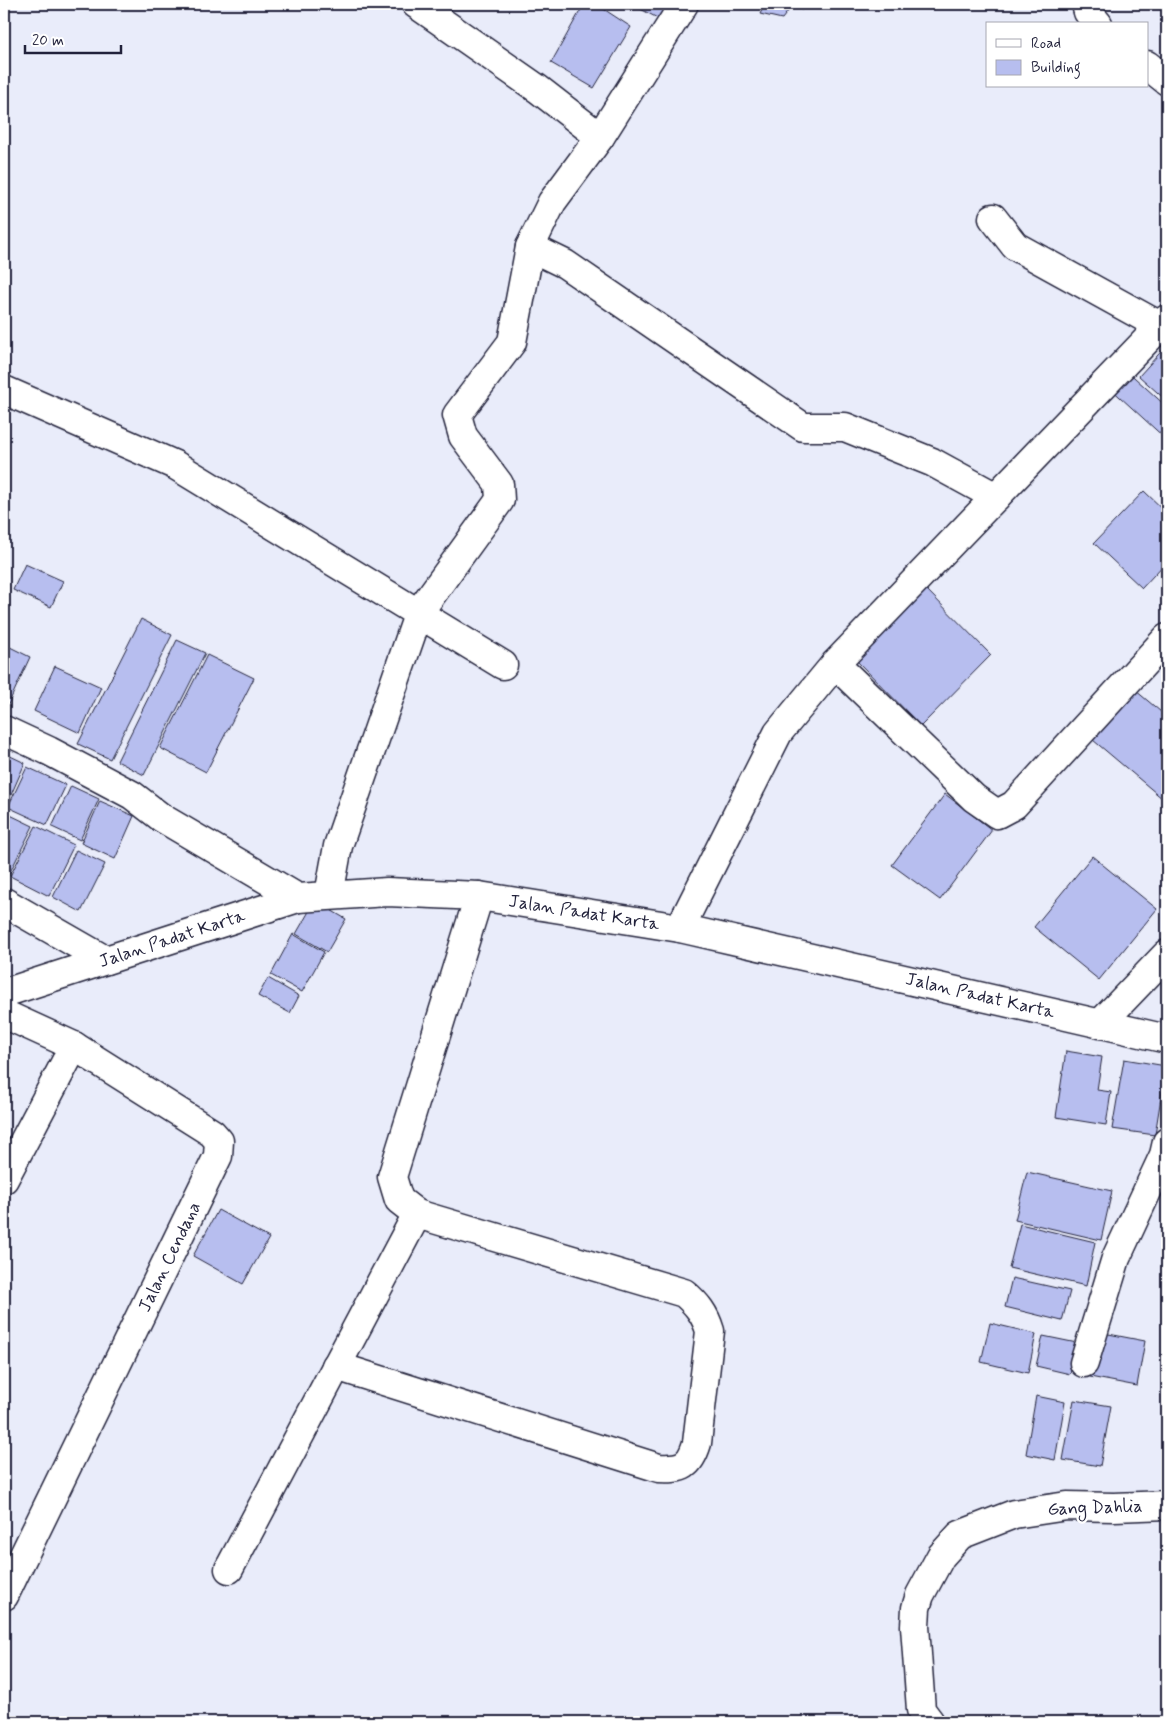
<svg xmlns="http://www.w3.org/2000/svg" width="1171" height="1726" viewBox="0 0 1171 1726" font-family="Mynerve,sans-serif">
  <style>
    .building { fill: #b7beef; stroke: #22223b }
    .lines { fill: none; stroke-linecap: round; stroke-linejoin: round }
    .minor-casing { stroke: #22223b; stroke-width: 31 }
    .minor { stroke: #fff; stroke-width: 28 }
    .labels { text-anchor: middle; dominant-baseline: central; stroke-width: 4.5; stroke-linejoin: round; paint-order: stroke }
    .street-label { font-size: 18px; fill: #22223b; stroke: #fff }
  </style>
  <rect width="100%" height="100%" fill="#e9ecfa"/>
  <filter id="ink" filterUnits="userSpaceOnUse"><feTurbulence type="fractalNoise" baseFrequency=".02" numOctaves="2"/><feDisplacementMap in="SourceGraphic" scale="10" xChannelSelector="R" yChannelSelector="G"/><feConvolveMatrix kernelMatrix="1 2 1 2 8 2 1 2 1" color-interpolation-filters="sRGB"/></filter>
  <g filter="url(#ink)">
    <g class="building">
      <path d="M 584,4 L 596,4 L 631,27 L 594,88 L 551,63 Z"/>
      <path d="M 634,4 L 673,4 L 663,21 L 633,5 Z"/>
      <path d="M 765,4 L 806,4 L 802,10 L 792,6 L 782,19 L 760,14 Z"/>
      <path d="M 1167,345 L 1167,401 L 1139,376 Z"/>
      <path d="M 1124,368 L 1167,407 L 1167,440 L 1108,386 Z"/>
      <path d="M 1144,491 L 1167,513 L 1167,561 L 1142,588 L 1094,543 Z"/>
      <path d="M 25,564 L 63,581 L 51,607 L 13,590 Z"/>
      <path d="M 923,586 L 991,655 L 921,726 L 853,657 Z"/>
      <path d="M 141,619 L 172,635 L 110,759 L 78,744 Z"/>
      <path d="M 177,640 L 205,653 L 144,775 L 117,761 Z"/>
      <path d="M 4,644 L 30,657 L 7,707 L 4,705 Z"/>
      <path d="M 207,655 L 254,678 L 206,772 L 160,748 Z"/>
      <path d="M 55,666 L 101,687 L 80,733 L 34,711 Z"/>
      <path d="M 1135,690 L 1167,717 L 1167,793 L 1163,799 L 1093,740 Z"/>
      <path d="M 4,753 L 25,763 L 7,804 L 4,803 Z"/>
      <path d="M 27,767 L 66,785 L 47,825 L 8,807 Z"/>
      <path d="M 71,786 L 99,799 L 80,840 L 52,827 Z"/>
      <path d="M 945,794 L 992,830 L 940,900 L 892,865 Z"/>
      <path d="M 100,801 L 134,816 L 115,859 L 81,843 Z"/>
      <path d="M 4,812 L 33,826 L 8,876 L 4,874 Z"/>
      <path d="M 36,826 L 74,845 L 49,896 L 10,876 Z"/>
      <path d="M 76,850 L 105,864 L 81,912 L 53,897 Z"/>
      <path d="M 1092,856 L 1157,909 L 1099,980 L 1034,927 Z"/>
      <path d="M 315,901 L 346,919 L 327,952 L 296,934 Z"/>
      <path d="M 293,934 L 324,952 L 302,992 L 271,975 Z"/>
      <path d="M 268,978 L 299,996 L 290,1013 L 258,996 Z"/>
      <path d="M 1066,1051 L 1102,1057 L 1097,1090 L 1111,1092 L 1106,1125 L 1056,1117 Z"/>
      <path d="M 1124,1059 L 1166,1066 L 1155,1135 L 1112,1129 Z"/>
      <path d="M 1027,1172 L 1112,1191 L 1101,1240 L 1015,1220 Z"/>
      <path d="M 218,1210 L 269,1238 L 243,1284 L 193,1256 Z"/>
      <path d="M 1020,1224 L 1095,1242 L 1086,1286 L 1009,1268 Z"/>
      <path d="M 1012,1278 L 1070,1291 L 1062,1321 L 1005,1307 Z"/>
      <path d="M 990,1323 L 1036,1334 L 1028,1373 L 981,1362 Z"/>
      <path d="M 1098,1332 L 1145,1341 L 1137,1386 L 1090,1377 Z"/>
      <path d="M 1043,1336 L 1077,1343 L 1070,1374 L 1036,1366 Z"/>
      <path d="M 1036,1396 L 1065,1402 L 1055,1460 L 1026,1454 Z"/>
      <path d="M 1074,1400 L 1111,1406 L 1100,1466 L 1063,1460 Z"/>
    </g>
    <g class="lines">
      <defs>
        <g id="minor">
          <path d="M 416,4 L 538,89 L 600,137"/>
          <path d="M 1086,4 L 1088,12 L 1098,24"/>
          <path d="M 1147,65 L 1167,81"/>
          <path d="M 993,218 L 1015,246 L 1160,326"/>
          <path d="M 530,247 L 565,264 L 803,427 L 845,427 L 932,462 L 996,497"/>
          <path d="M 4,390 L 175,465 L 503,665"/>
          <path d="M 835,664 L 974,798 L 997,814 L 1014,805 L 1167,638"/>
          <path d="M 4,730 L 49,751 L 132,795 L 162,818 L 298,898"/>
          <path d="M 329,895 L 338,846 L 419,612 L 500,500 L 499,484 L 463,436 L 457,415 L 512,342 L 530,247 L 552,202 L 600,137 L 684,4"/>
          <path d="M 4,902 L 105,960"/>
          <path d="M 680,928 L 778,733 L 835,664 L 1167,319"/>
          <path d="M 4,993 L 298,898 L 387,892 L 479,896 L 680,928 L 1167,1039"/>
          <path d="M 4,1014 L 74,1046 L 212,1133 L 219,1141 L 218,1156 L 4,1596"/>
          <path d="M 1100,1024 L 1167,954"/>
          <path d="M 4,1179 L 74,1046"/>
          <path d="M 1084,1363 L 1116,1258 L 1164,1155 L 1167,1142"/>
          <path d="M 336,1366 L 659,1468 C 683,1469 690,1466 697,1443 L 710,1331 C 705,1314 697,1304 684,1293 L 417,1214 L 399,1200 L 392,1177 L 479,896"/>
          <path d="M 229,1569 L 417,1214"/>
          <path d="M 930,1722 L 921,1710 L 915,1626 L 916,1608 L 920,1595 L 941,1556 L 960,1535 L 1014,1514 L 1067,1506 L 1114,1507 L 1167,1505"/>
        </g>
      </defs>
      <use href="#minor" class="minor-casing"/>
      <use href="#minor" class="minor"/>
    </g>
  </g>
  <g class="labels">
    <g class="street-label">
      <text transform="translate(584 913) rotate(9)">Jalan Padat Karta</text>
      <text transform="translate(172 939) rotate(-18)">Jalan Padat Karta</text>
      <text transform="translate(980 996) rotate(13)">Jalan Padat Karta</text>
      <text transform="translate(170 1257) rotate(-64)">Jalan Cendana</text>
      <text transform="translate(1095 1508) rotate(-2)">Gang Dahlia</text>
    </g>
  </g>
  <rect width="1171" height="1726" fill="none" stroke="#fff" stroke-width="20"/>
  <rect x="10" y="10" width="1151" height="1706" fill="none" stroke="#22223b" stroke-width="2" filter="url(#ink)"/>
  <rect x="986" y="22" width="162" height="65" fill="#ffffff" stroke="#a7a7b1"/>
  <rect x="996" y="39" width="25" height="8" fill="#ffffff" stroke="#a7a7b1"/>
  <text x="1031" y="48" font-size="15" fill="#22223b">Road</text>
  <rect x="996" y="60" width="25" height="15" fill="#b7beef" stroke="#a7a7b1"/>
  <text x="1031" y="72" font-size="15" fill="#22223b">Building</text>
  <path d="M25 45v8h96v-8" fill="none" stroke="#22223b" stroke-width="2.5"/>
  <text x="32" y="45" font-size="15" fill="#22223b" stroke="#ffffff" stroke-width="4" paint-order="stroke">20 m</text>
</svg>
